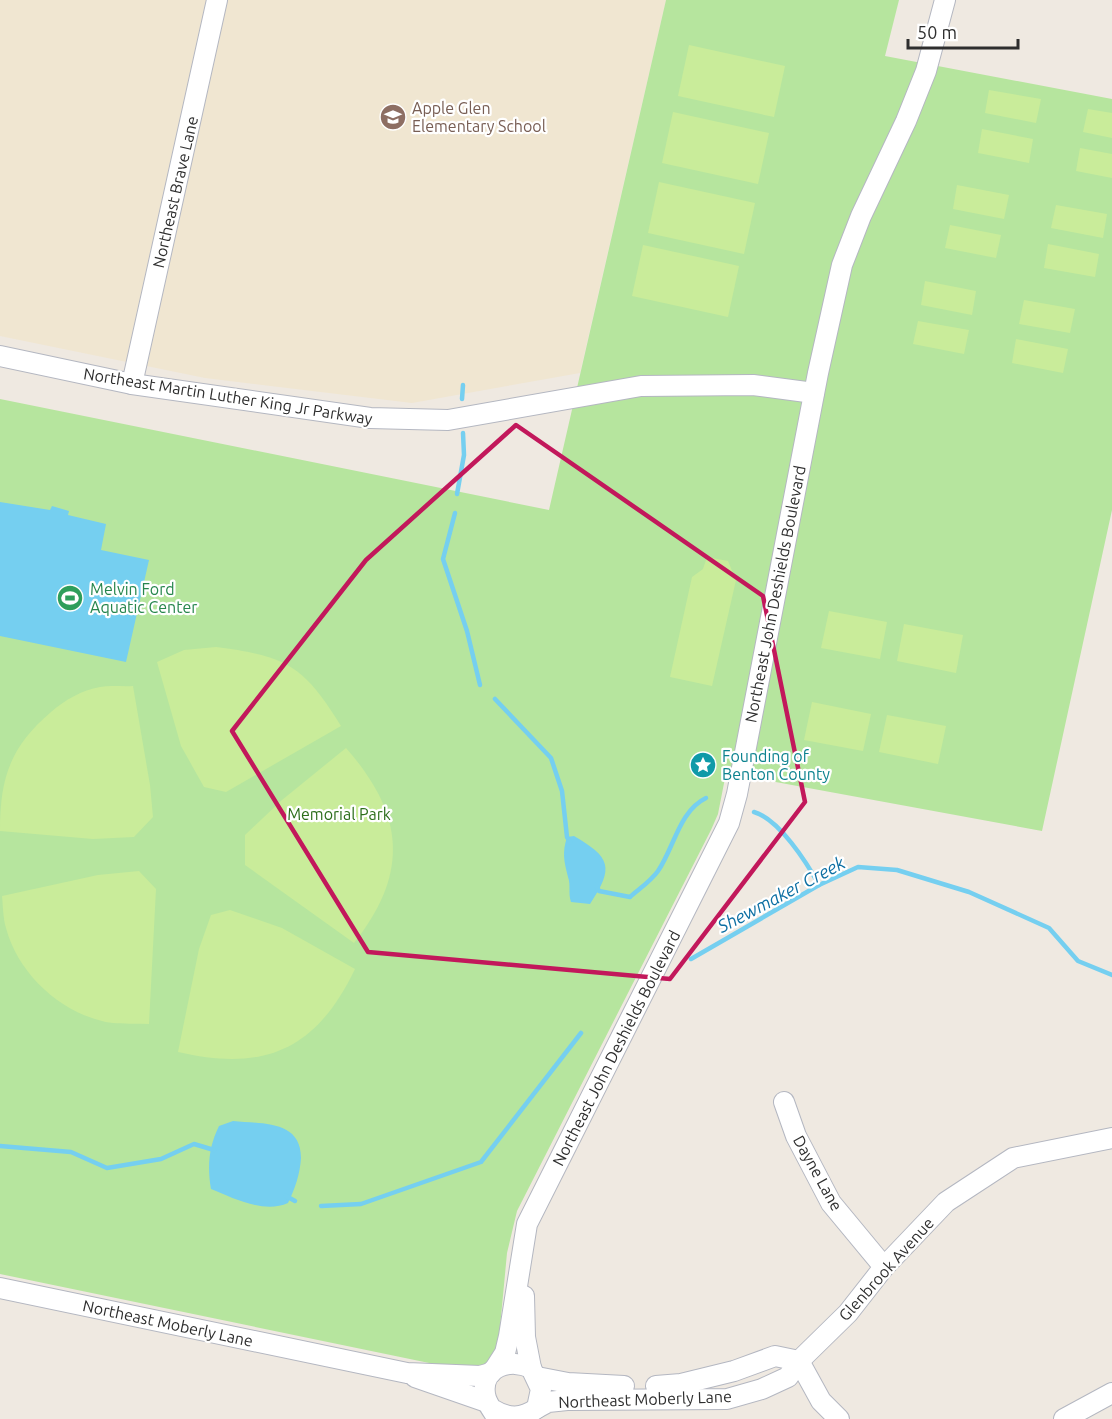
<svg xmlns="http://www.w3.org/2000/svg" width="1112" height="1419" viewBox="0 0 1112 1419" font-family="Ubuntu,sans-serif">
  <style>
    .education { fill: #f0e6d1 }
    .green { fill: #b6e59e }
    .pitch { fill: #c9ec9a }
    .water { fill: #75cff0 }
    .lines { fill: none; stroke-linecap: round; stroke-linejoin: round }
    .stream { stroke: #75cff0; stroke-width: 4.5 }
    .minor-casing { stroke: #b4b7c1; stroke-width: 22 }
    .minor { stroke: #fff; stroke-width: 20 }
    .marked { fill: none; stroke: #c2185b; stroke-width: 4.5; stroke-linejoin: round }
    .labels { text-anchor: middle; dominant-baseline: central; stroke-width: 4.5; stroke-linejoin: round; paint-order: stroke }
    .education-label { font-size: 16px; fill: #785e54; stroke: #fff; text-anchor: start }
    .street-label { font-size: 16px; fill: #2e2e2e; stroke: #fff }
    .leisure-label { font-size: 16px; fill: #27864d; stroke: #fff; text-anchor: start }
    .culture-label { font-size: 16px; fill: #0d838f; stroke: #fff; text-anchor: start }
    .park-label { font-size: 16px; fill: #2c6e1b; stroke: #fff }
    .water-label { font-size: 18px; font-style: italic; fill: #0d6fa3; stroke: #fff }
  </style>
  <rect width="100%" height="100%" fill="#efe9e1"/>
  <path class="education" d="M 0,0 L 666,0 L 580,373 L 412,403 L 205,378 L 0,336 Z"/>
  <path class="green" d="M 666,0 L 899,0 L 885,56 L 1112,99 L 1112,510 L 1042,831 L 726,773 L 718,814 L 711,830 L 517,1211 L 507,1253 L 499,1338 L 493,1358 L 481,1367 L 463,1370 L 0,1274 L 0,399 L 549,510 Z"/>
  <g class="pitch">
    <path d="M 689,45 L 785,66 L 774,117 L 678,96 Z"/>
    <path d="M 989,90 L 1041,99 L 1036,123 L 985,113 Z"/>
    <path d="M 1088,109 L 1112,113 L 1112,138 L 1083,132 Z"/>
    <path d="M 673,112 L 769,133 L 758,184 L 662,163 Z"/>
    <path d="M 982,129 L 1033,139 L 1029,163 L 978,153 Z"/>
    <path d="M 1080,148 L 1112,154 L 1112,178 L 1076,171 Z"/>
    <path d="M 659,182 L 755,203 L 744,254 L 648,233 Z"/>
    <path d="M 957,185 L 1009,195 L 1004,219 L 953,209 Z"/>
    <path d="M 1056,205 L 1107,214 L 1103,238 L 1051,228 Z"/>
    <path d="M 950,225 L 1001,235 L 996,258 L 945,248 Z"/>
    <path d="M 1048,244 L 1099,254 L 1095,277 L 1044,268 Z"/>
    <path d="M 643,245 L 739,266 L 728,317 L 632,296 Z"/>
    <path d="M 925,281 L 976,291 L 972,315 L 921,305 Z"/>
    <path d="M 1024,300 L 1075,309 L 1070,333 L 1019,324 Z"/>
    <path d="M 918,321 L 969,330 L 964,354 L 913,344 Z"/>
    <path d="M 1016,339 L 1068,349 L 1063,373 L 1012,363 Z"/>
    <path d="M 707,557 L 728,561 L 736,580 L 712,686 L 670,677 L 692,577 L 703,569 Z"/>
    <path d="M 829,611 L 887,622 L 880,659 L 821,648 Z"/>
    <path d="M 904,624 L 963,635 L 956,673 L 897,661 Z"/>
    <path d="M 216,647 C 287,656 304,666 341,726 L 226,792 L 204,787 L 181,746 L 157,662 L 184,650 Z"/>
    <path d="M 133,686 L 150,785 L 153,817 L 134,837 L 93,839 L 0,831 C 0,778 10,747 51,712 C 65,700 82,690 100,687 C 111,685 122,687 133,686 Z"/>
    <path d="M 812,702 L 871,714 L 863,751 L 804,740 Z"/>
    <path d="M 887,715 L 946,726 L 938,764 L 879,752 Z"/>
    <path d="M 346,748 C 404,814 410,872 354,943 L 245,865 L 245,835 L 282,800 Z"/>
    <path d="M 139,871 L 156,889 L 149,1024 C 134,1023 116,1025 102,1021 C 58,1010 18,973 6,928 C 3,918 3,906 2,896 L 98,875 Z"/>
    <path d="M 230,910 L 282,928 L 355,969 C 316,1050 265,1072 178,1052 L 199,949 L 211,915 Z"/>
  </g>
  <g class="water">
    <path d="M 0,502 L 50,510 L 52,506 L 69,511 L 68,515 L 106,524 L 101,550 L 149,560 L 126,662 L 0,636 Z"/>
    <path d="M 574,836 C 610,857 615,867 590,904 L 571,902 C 568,893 571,885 568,877 C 564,861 562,853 567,837 Z"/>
    <path d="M 233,1121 C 262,1124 301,1120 301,1158 C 300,1174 295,1189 288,1203 C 264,1214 233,1198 211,1189 C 207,1166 209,1146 219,1126 Z"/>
  </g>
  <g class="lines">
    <g class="stream">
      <path d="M 462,399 L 463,385"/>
      <path d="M 457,494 L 464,455 L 463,433"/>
      <path d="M 455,513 L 443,559 L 467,631 L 480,685"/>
      <path d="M 495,699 L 551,758 L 562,791 L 567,837 L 570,842"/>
      <path d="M 754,812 C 779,819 807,863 819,885"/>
      <path d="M 596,885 L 599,891 L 630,897 C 639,889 651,881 658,871 C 674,848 679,811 706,798"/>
      <path d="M 691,959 L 819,885 L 858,867 L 897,870 L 969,892 L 1049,928 L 1078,961 L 1112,975"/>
      <path d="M 0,1146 L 71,1152 L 107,1168 L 161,1159 L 194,1144 L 214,1150"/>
      <path d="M 286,1196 L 295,1201"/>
      <path d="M 321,1206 L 361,1204 L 481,1162 L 581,1033"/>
    </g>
    <defs>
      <g id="minor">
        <path d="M 0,356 L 132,384 L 370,418 L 448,420 L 641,386 L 753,385 L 814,393"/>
        <path d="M 132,384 L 217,0"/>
        <path d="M 784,1102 L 796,1136 L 831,1203 L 884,1267"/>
        <path d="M 0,1288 L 407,1373 L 480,1376 L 491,1373"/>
        <path d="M 524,1296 L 525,1337 L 531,1368"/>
        <path d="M 799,1361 L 821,1401 L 839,1419"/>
        <path d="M 496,1367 L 505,1353 L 509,1336 L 527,1224 L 729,823 L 737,794 L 818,373 L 842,265 L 861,216 L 906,121 L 926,71 L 945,0"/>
        <path d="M 415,1377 L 487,1402"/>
        <path d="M 537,1377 L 568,1383 L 624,1386"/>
        <path d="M 656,1386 L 681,1384 L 734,1371 L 775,1356 L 799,1361"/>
        <path d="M 537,1408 L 548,1402 L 567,1400 L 727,1399 L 762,1389 L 788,1377 L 799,1361 L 848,1313 L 884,1267 L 946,1202 L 1013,1158 L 1112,1138"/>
        <path d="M 492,1409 C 508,1419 522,1419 537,1408 L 541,1389 L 531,1368 C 511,1358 481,1366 485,1394 C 486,1403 493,1411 498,1419"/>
        <path d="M 1064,1419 L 1112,1393"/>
      </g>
    </defs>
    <use href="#minor" class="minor-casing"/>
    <use href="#minor" class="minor"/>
  </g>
  <path class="marked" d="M 516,425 L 763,596 L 805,802 L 670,979 L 368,952 L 232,731 L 366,560 Z"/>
  <defs>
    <symbol id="school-disc" viewBox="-11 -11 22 22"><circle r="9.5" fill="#8d6e63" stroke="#fff"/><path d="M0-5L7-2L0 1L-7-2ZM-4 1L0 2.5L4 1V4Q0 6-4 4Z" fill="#fff"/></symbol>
    <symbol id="stadium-disc" viewBox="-11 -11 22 22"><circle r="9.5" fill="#2e9e5b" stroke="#fff"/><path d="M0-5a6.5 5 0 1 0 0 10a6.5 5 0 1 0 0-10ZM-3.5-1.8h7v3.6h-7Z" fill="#fff"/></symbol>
    <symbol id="sight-disc" viewBox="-11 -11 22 22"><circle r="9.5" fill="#0f9aa8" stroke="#fff"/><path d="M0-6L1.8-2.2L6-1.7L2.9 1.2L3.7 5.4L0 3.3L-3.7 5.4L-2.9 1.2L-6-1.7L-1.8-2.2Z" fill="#fff"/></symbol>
  </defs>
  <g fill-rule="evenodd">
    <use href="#school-disc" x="378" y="102" width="30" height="30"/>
    <use href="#stadium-disc" x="55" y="583" width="30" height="30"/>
    <use href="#sight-disc" x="688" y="750" width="30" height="30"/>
  </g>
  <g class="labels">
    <g class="education-label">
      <text x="412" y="108">Apple Glen<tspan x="412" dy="18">Elementary School</tspan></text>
    </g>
    <g class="street-label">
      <text transform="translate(175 192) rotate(-77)">Northeast Brave Lane</text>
      <text transform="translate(228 396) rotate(9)">Northeast Martin Luther King Jr Parkway</text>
      <text transform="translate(775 594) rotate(-79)">Northeast John Deshields Boulevard</text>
      <text transform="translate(616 1048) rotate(-63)">Northeast John Deshields Boulevard</text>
      <text transform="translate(818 1173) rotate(61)">Dayne Lane</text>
      <text transform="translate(886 1269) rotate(-48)">Glenbrook Avenue</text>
      <text transform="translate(168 1323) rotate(12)">Northeast Moberly Lane</text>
      <text transform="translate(645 1399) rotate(-2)">Northeast Moberly Lane</text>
    </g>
    <g class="leisure-label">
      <text x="90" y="589">Melvin Ford<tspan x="90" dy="18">Aquatic Center</tspan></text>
    </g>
    <g class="culture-label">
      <text x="722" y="756">Founding of<tspan x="722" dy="18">Benton County</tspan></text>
    </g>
    <g class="park-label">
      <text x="339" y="814">Memorial Park</text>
    </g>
    <g class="water-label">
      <text transform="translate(781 894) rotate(-28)">Shewmaker Creek</text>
    </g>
  </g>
  <path d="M908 39v9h110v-9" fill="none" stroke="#2e2e2e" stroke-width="3"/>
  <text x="917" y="39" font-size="18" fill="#2e2e2e" stroke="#ffffff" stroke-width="4.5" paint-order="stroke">50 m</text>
</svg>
